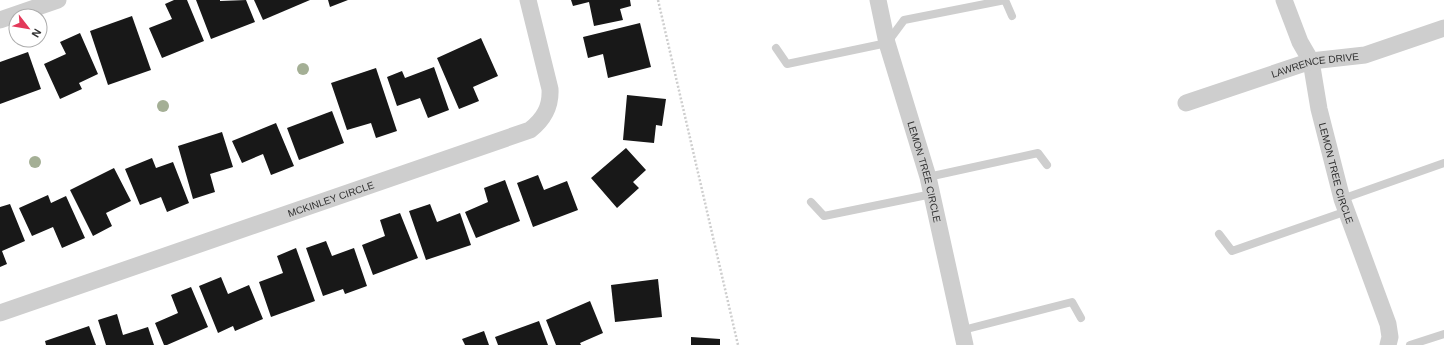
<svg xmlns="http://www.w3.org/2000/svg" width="1444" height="345" viewBox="0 0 1444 345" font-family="Helvetica,sans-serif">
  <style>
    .building { fill: #181818 }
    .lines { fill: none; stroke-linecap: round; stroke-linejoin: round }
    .path { stroke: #cecece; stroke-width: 2.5; stroke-dasharray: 2 2; stroke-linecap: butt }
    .lane { stroke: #cecece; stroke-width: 8 }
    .street { stroke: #cecece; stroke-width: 17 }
    .tree { fill: #a4af95 }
    .labels { text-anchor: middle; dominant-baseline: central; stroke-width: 4; stroke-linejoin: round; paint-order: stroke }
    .street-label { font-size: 10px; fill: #313131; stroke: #fff }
  </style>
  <rect width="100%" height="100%" fill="#fff"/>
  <g class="building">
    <path d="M 174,0 L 187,0 L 204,41 L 162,58 L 149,28 L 172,19 L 165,4 Z"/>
    <path d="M 196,0 L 220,0 L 220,1 L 246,0 L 255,22 L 211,39 Z"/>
    <path d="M 254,0 L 310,0 L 263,20 Z"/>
    <path d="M 328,0 L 348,0 L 330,7 Z"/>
    <path d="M 571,0 L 630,0 L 631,6 L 620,9 L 623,20 L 594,26 L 589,2 L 573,6 Z"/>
    <path d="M 132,16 L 151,70 L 108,85 L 90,31 Z"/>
    <path d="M 640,23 L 651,67 L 608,78 L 603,54 L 588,58 L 583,37 Z"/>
    <path d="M 80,33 L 98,74 L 79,83 L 82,89 L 60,99 L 44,64 L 66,54 L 60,42 Z"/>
    <path d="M 481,38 L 498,76 L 473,87 L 479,101 L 459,109 L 437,58 Z"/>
    <path d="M 28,52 L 41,89 L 0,104 L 0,62 Z"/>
    <path d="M 434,67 L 449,110 L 428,118 L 420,98 L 397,106 L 387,77 L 402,71 L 405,78 Z"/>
    <path d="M 376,68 L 397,131 L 376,138 L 371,123 L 347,130 L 331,83 Z"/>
    <path d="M 627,95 L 666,99 L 662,126 L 656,125 L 654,143 L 623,140 Z"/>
    <path d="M 332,111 L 344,143 L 299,160 L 287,128 Z"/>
    <path d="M 276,123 L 294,166 L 271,175 L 263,154 L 242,163 L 232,141 Z"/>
    <path d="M 222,132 L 233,167 L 210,174 L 215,192 L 193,199 L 178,146 Z"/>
    <path d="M 626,148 L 646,170 L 633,182 L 639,188 L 617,208 L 591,178 Z"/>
    <path d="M 152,158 L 156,168 L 173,162 L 189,203 L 167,212 L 161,197 L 140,205 L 125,169 Z"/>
    <path d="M 114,168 L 131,201 L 106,213 L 112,226 L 93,236 L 70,190 Z"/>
    <path d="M 538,175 L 544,190 L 567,181 L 578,210 L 533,227 L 517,183 Z"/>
    <path d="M 505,180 L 520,221 L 476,238 L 465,212 L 488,202 L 484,188 Z"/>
    <path d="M 48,195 L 51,203 L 66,196 L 85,238 L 62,248 L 53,227 L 32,236 L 19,208 Z"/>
    <path d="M 10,204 L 25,241 L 2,251 L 7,264 L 0,267 L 0,207 Z"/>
    <path d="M 430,204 L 437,222 L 460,213 L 471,245 L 426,260 L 409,211 Z"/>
    <path d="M 400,213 L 418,258 L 373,275 L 362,245 L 385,236 L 380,220 Z"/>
    <path d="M 326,241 L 332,256 L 354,248 L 367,286 L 345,294 L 343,289 L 323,296 L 306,248 Z"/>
    <path d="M 296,248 L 315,301 L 271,317 L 259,282 L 283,273 L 277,256 Z"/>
    <path d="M 221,277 L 228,294 L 249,285 L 263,319 L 235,331 L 233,326 L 218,333 L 199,286 Z"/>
    <path d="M 658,279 L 662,317 L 615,322 L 611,285 Z"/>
    <path d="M 191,287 L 208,327 L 167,345 L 164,345 L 155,323 L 178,313 L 171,295 Z"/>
    <path d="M 590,301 L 603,333 L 580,343 L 581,345 L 556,345 L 546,320 Z"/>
    <path d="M 117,314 L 123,335 L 148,327 L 154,345 L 106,345 L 98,320 Z"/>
    <path d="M 539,321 L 548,345 L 498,345 L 495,337 Z"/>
    <path d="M 89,326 L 96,345 L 46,345 L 45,341 Z"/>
    <path d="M 484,331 L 489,345 L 465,345 L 462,339 Z"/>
    <path d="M 691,337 L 720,339 L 720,345 L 691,345 Z"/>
  </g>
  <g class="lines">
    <path class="path" d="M 658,0 L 738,345"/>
    <g class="lane">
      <path d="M 776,48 L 787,64 L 887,43 L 904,20 L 1005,0 L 1012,16"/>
      <path d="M 928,177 L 1038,153 L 1047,165"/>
      <path d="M 1342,199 L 1444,163"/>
      <path d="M 811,202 L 824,216 L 932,194"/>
      <path d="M 1219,234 L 1232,251 L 1347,211"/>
      <path d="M 963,330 L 1072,302 L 1081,318"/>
      <path d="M 1410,345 L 1444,334"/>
    </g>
    <g class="street">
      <path id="s1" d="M 878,0 L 887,43 L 928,177 L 965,345"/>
      <path id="s2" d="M 1284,0 L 1300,42 L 1311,61 L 1319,109 L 1342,199 L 1388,324 L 1390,337 L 1388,345"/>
      <path d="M 0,20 L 58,0"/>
      <path id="s3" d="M 1186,103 L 1311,61 L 1365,55 L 1444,28"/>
      <path id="s4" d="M 0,313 L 530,130 C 544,119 551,107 550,89 L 528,0"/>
    </g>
  </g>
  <g class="tree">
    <circle cx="303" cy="69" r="6"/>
    <circle cx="163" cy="106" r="6"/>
    <circle cx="35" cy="162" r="6"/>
  </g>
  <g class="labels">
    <g class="street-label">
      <text stroke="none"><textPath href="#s3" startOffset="135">LAWRENCE DRIVE</textPath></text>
      <text stroke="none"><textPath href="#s1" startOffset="178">LEMON TREE CIRCLE</textPath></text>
      <text stroke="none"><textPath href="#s2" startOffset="182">LEMON TREE CIRCLE</textPath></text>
      <text stroke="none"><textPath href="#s4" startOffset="350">MCKINLEY CIRCLE</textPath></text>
    </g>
  </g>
  <g transform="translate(28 28) rotate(121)"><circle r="19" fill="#ffffff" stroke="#adadad"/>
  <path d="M0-3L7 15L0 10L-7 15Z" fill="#e3395a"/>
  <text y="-6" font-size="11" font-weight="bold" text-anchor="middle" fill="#313131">N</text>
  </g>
</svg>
